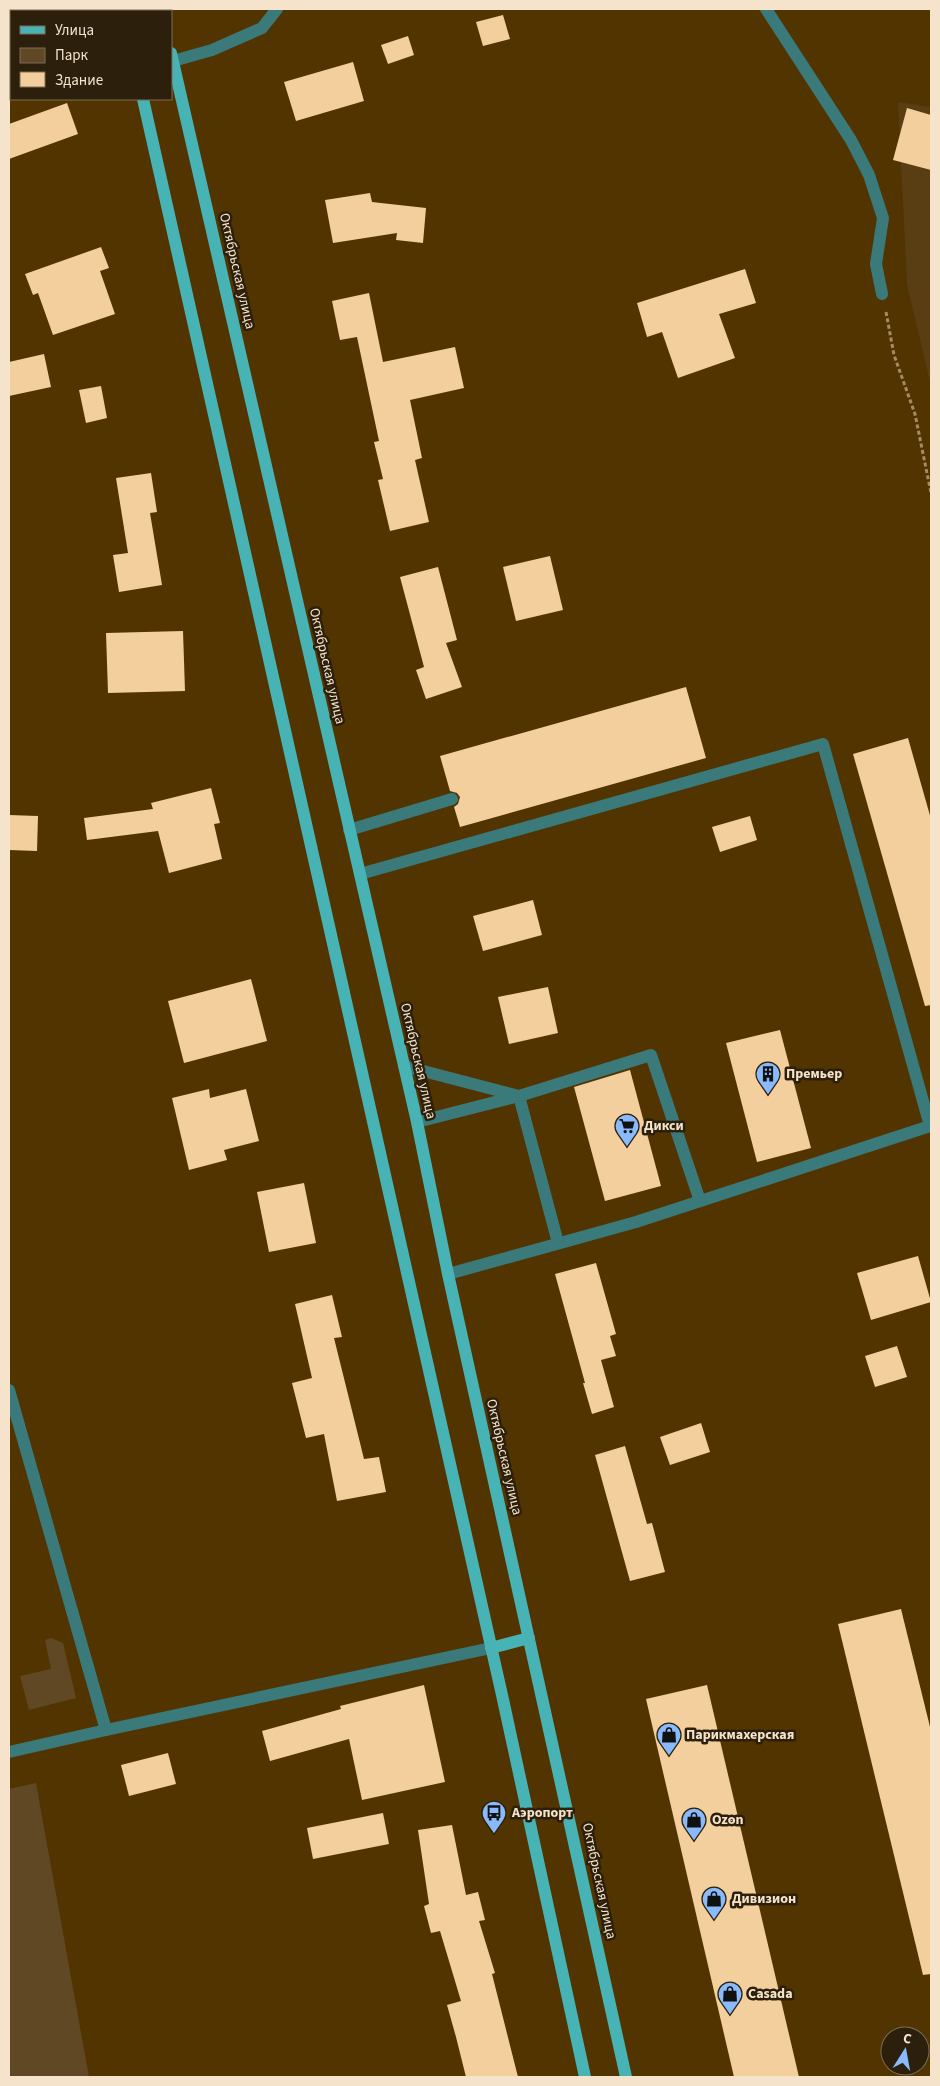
<svg xmlns="http://www.w3.org/2000/svg" width="940" height="2086" viewBox="0 0 940 2086" font-family="'Source Sans 3',sans-serif">
  <style>
    .built { fill: #593e14 }
    .green { fill: #604825 }
    .building { fill: #f3cf9d }
    .lines { fill: none; stroke-linecap: round; stroke-linejoin: round }
    .path { stroke: #a38c66; stroke-width: 3; stroke-dasharray: 4 2.5; stroke-linecap: butt }
    .minor { stroke: #3b7a7a; stroke-width: 12 }
    .major { stroke: #47b3b4; stroke-width: 12 }
    .labels { text-anchor: middle; dominant-baseline: central; stroke-width: 5; stroke-linejoin: round; paint-order: stroke }
    .street-label { font-size: 14px; fill: #f5e3cb; stroke: #2c1f0b }
    .poi-label { font-size: 14px; font-weight: bold; fill: #f5e3cb; stroke: #2c1f0b; text-anchor: start }
  </style>
  <rect width="100%" height="100%" fill="#513400"/>
  <path class="built" d="M 898,102 L 931,107 L 931,386 L 907,284 Z"/>
  <g class="green">
    <path d="M 51,1638 L 63,1643 L 76,1698 L 29,1710 L 20,1676 L 51,1669 L 45,1640 Z"/>
    <path d="M 36,1783 L 89,2077 L 9,2077 L 9,1789 Z"/>
  </g>
  <g class="building">
    <path d="M 503,15 L 510,39 L 483,46 L 476,22 Z"/>
    <path d="M 408,36 L 414,55 L 388,64 L 381,45 Z"/>
    <path d="M 353,62 L 364,101 L 296,121 L 284,82 Z"/>
    <path d="M 67,103 L 78,134 L 9,159 L 9,124 Z"/>
    <path d="M 907,108 L 931,115 L 931,170 L 893,160 Z"/>
    <path d="M 370,193 L 372,202 L 426,208 L 423,243 L 396,240 L 397,233 L 333,243 L 325,200 Z"/>
    <path d="M 101,247 L 109,268 L 100,271 L 115,314 L 53,335 L 38,293 L 33,295 L 25,274 Z"/>
    <path d="M 745,269 L 756,303 L 719,314 L 735,358 L 678,378 L 662,332 L 647,337 L 637,303 Z"/>
    <path d="M 369,293 L 383,362 L 455,347 L 464,388 L 410,400 L 422,458 L 415,460 L 429,522 L 390,531 L 378,480 L 383,479 L 374,442 L 379,441 L 357,337 L 340,340 L 332,301 Z"/>
    <path d="M 44,354 L 51,387 L 9,396 L 9,362 Z"/>
    <path d="M 101,386 L 107,418 L 86,423 L 79,390 Z"/>
    <path d="M 151,473 L 157,512 L 150,513 L 162,585 L 119,592 L 113,555 L 128,553 L 116,478 Z"/>
    <path d="M 550,556 L 563,610 L 516,621 L 503,567 Z"/>
    <path d="M 438,567 L 457,640 L 446,643 L 462,687 L 426,699 L 416,670 L 424,667 L 400,577 Z"/>
    <path d="M 183,631 L 185,691 L 108,693 L 106,633 Z"/>
    <path d="M 686,687 L 706,758 L 460,827 L 454,807 L 458,804 L 460,797 L 457,793 L 450,791 L 440,756 Z"/>
    <path d="M 908,738 L 931,819 L 931,1005 L 925,1006 L 853,754 Z"/>
    <path d="M 211,788 L 220,823 L 214,824 L 222,859 L 169,873 L 158,831 L 87,840 L 84,818 L 153,809 L 151,803 Z"/>
    <path d="M 9,815 L 38,816 L 37,851 L 9,850 Z"/>
    <path d="M 750,816 L 757,840 L 720,852 L 712,827 Z"/>
    <path d="M 533,900 L 542,935 L 483,951 L 473,916 Z"/>
    <path d="M 251,979 L 267,1041 L 184,1063 L 168,1001 Z"/>
    <path d="M 548,987 L 558,1033 L 509,1044 L 498,997 Z"/>
    <path d="M 780,1030 L 811,1148 L 757,1162 L 726,1043 Z"/>
    <path d="M 630,1070 L 661,1186 L 605,1201 L 574,1087 Z"/>
    <path d="M 209,1089 L 210,1098 L 246,1089 L 259,1141 L 224,1150 L 227,1160 L 189,1170 L 172,1098 Z"/>
    <path d="M 304,1183 L 316,1243 L 269,1252 L 257,1192 Z"/>
    <path d="M 918,1256 L 931,1302 L 871,1320 L 857,1273 Z"/>
    <path d="M 596,1263 L 616,1334 L 610,1336 L 616,1356 L 601,1360 L 614,1407 L 592,1414 L 583,1383 L 585,1383 L 555,1274 Z"/>
    <path d="M 332,1295 L 342,1337 L 334,1338 L 364,1459 L 379,1457 L 386,1492 L 337,1501 L 324,1434 L 306,1438 L 292,1383 L 312,1378 L 295,1304 Z"/>
    <path d="M 897,1346 L 907,1377 L 875,1387 L 865,1356 Z"/>
    <path d="M 701,1423 L 710,1452 L 670,1465 L 660,1437 Z"/>
    <path d="M 625,1446 L 647,1524 L 652,1523 L 665,1572 L 630,1581 L 595,1455 Z"/>
    <path d="M 901,1609 L 931,1731 L 931,1974 L 923,1975 L 838,1624 Z"/>
    <path d="M 424,1685 L 445,1782 L 362,1800 L 349,1739 L 270,1761 L 262,1731 L 341,1709 L 340,1706 Z"/>
    <path d="M 707,1685 L 799,2077 L 734,2077 L 646,1699 Z"/>
    <path d="M 168,1753 L 176,1784 L 129,1796 L 121,1765 Z"/>
    <path d="M 383,1813 L 389,1844 L 313,1859 L 307,1828 Z"/>
    <path d="M 452,1825 L 466,1895 L 478,1892 L 485,1920 L 479,1921 L 495,1973 L 492,1974 L 518,2077 L 466,2077 L 456,2037 L 447,2005 L 461,2001 L 440,1931 L 431,1933 L 424,1906 L 429,1904 L 418,1830 Z"/>
  </g>
  <g class="lines">
    <path class="path" d="M 886,312 L 894,355 L 915,414 L 931,493"/>
    <g class="minor">
      <path d="M 766,9 L 851,140 L 869,175 L 883,218 L 876,264 L 882,294"/>
      <path d="M 173,61 L 212,50 L 262,28 L 277,9"/>
      <path d="M 349,830 L 452,799"/>
      <path d="M 360,874 L 823,744 L 930,1126 L 636,1222 L 448,1274"/>
      <path d="M 404,1066 L 519,1096 L 651,1055 L 700,1201"/>
      <path d="M 417,1122 L 519,1096 L 558,1243"/>
      <path d="M 9,1390 L 106,1730"/>
      <path d="M 9,1752 L 106,1730 L 491,1648"/>
    </g>
    <g class="major">
      <path d="M 123,9 L 124,11"/>
      <path d="M 161,9 L 161,11"/>
      <path d="M 171,53 L 417,1122 L 448,1274 L 626,2077"/>
      <path d="M 143,99 L 502,1695 L 585,2077"/>
      <path d="M 491,1648 L 529,1638"/>
    </g>
  </g>
  <defs>
    <symbol id="building-pin" viewBox="-11 -11 22 30"><path d="M0 17L-7.5 6A9.5 9.5 0 1 1 7.5 6Z" fill="#88bafc" stroke="#2c1f0b"/><path d="M-4-6H4V6H1V3H-1V6H-4ZM-2.5-4.3h1.7v1.8h-1.7ZM.8-4.3h1.7v1.8H.8ZM-2.5-1h1.7V.8h-1.7ZM.8-1h1.7V.8H.8Z" fill="#111"/></symbol>
    <symbol id="supermarket-pin" viewBox="-11 -11 22 30"><path d="M0 17L-7.5 6A9.5 9.5 0 1 1 7.5 6Z" fill="#88bafc" stroke="#2c1f0b"/><path d="M-6-5.5h2.5l.6 2H6L4.5 2H-2.5L-4.4-4H-6ZM-1.5 3.2a1.3 1.3 0 1 0 .1 0ZM3 3.2a1.3 1.3 0 1 0 .1 0Z" fill="#111"/></symbol>
    <symbol id="shop-pin" viewBox="-11 -11 22 30"><path d="M0 17L-7.5 6A9.5 9.5 0 1 1 7.5 6Z" fill="#88bafc" stroke="#2c1f0b"/><path d="M-5-2.5h2.3a2.7 3.5 0 0 1 5.4 0H5L5.5 6h-11ZM-1.5-2.5h3a1.5 2.3 0 0 0-3 0Z" fill="#111"/></symbol>
    <symbol id="bus-pin" viewBox="-11 -11 22 30"><path d="M0 17L-7.5 6A9.5 9.5 0 1 1 7.5 6Z" fill="#88bafc" stroke="#2c1f0b"/><path d="M-5-6H5V4H4V6H2V4H-2V6H-4V4H-5ZM-3.5-4V0h7V-4ZM-3.5 1.2v1.5H-2V1.2ZM2 1.2v1.5H3.5V1.2Z" fill="#111"/></symbol>
  </defs>
  <g fill-rule="evenodd">
    <use href="#building-pin" x="754" y="1060" width="28" height="38"/>
    <use href="#supermarket-pin" x="613" y="1112" width="28" height="38"/>
    <use href="#shop-pin" x="655" y="1721" width="28" height="38"/>
    <use href="#bus-pin" x="480" y="1799" width="28" height="38"/>
    <use href="#shop-pin" x="680" y="1806" width="28" height="38"/>
    <use href="#shop-pin" x="700" y="1885" width="28" height="38"/>
    <use href="#shop-pin" x="716" y="1980" width="28" height="38"/>
  </g>
  <g class="labels">
    <g class="street-label">
      <text transform="translate(237 271) rotate(77)">Октябрьская улица</text>
      <text transform="translate(327 666) rotate(77)">Октябрьская улица</text>
      <text transform="translate(418 1061) rotate(77)">Октябрьская улица</text>
      <text transform="translate(504 1457) rotate(77)">Октябрьская улица</text>
      <text transform="translate(599 1881) rotate(78)">Октябрьская улица</text>
    </g>
    <g class="poi-label">
      <text x="786" y="1074">Премьер</text>
      <text x="644" y="1126">Дикси</text>
      <text x="686" y="1735">Парикмахерская</text>
      <text x="512" y="1813">Аэропорт</text>
      <text x="712" y="1820">Ozon</text>
      <text x="732" y="1899">Дивизион</text>
      <text x="748" y="1994">Casada</text>
    </g>
  </g>
  <rect width="940" height="2086" fill="none" stroke="#f5e3cb" stroke-width="20"/>
  <rect x="10" y="10" width="162" height="90" fill="#2c1f0b" stroke="#7c6d58"/>
  <rect x="20" y="26" width="25" height="8" fill="#47b3b4" stroke="#7c6d58"/>
  <text x="55" y="35" font-size="15" fill="#f5e3cb">Улица</text>
  <rect x="20" y="48" width="25" height="15" fill="#604825" stroke="#7c6d58"/>
  <text x="55" y="60" font-size="15" fill="#f5e3cb">Парк</text>
  <rect x="20" y="72" width="25" height="15" fill="#f3cf9d" stroke="#7c6d58"/>
  <text x="55" y="85" font-size="15" fill="#f5e3cb">Здание</text>
  <g transform="translate(905 2051) rotate(11)"><circle r="24" fill="#2c1f0b" stroke="#7c6d58"/>
  <path d="M0-4L9 19L0 12L-9 19Z" fill="#88bafc"/>
  <text y="-8" font-size="14" font-weight="bold" text-anchor="middle" fill="#f5e3cb">С</text>
  </g>
</svg>
